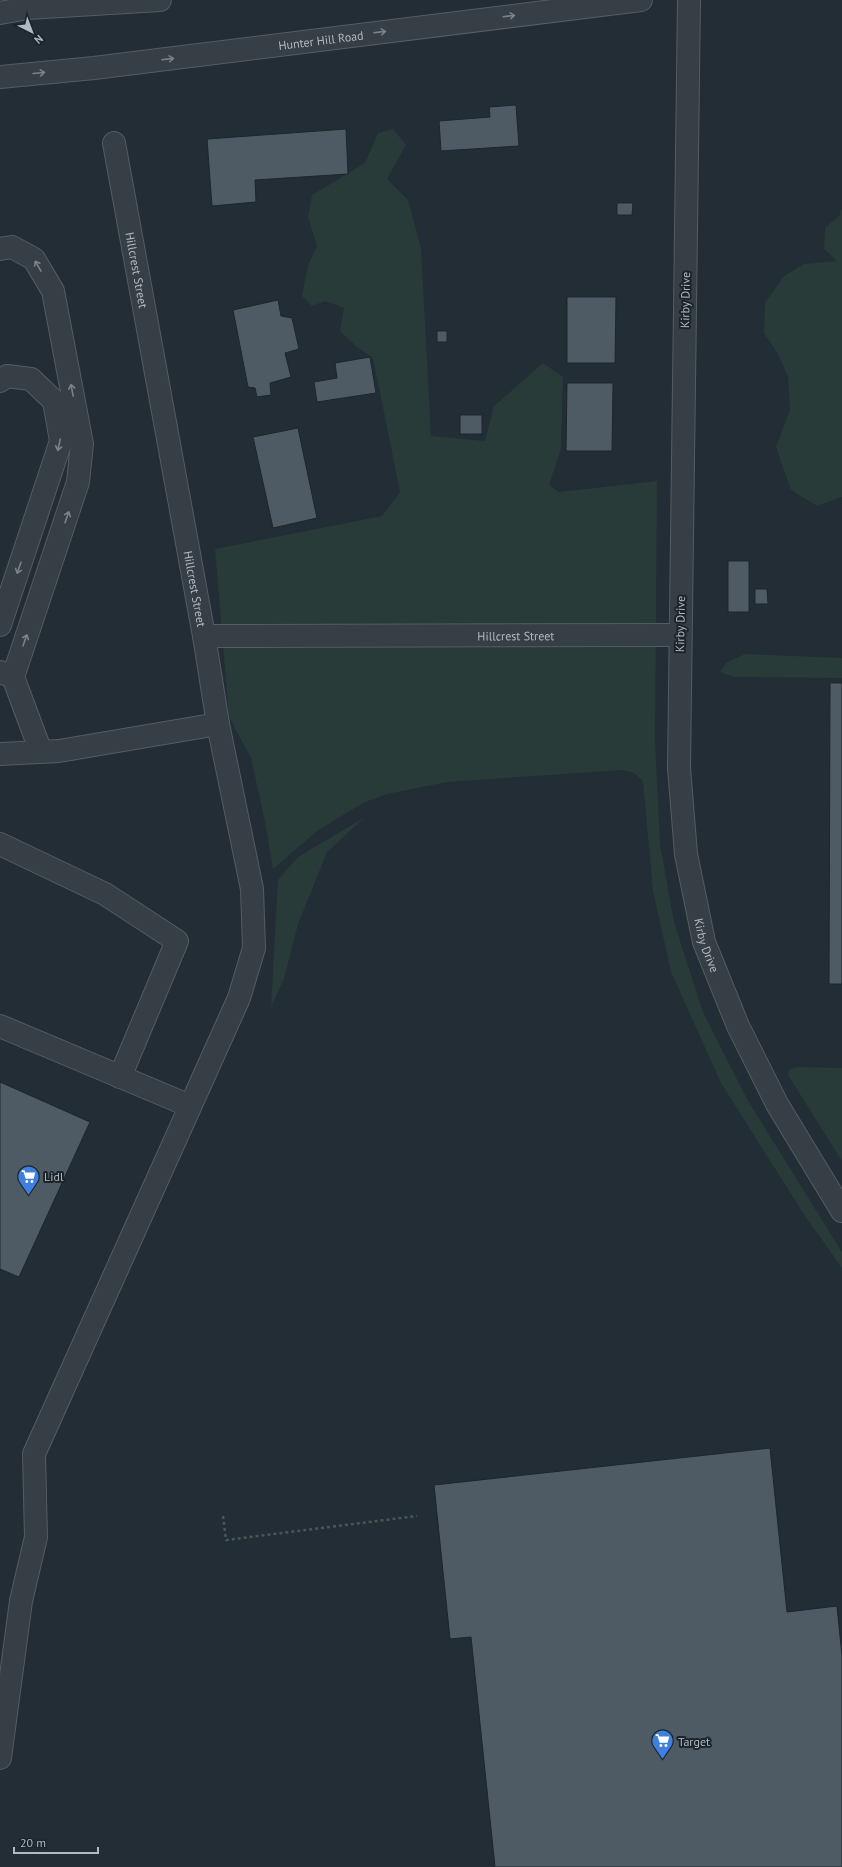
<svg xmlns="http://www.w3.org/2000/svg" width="842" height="1867" viewBox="0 0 842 1867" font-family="'PT Sans',sans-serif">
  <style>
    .green { fill: #283b38 }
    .building { fill: #4e5a64; stroke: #1d262c }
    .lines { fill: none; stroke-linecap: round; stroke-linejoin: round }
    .minor-casing { stroke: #535d63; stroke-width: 24 }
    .path { stroke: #465856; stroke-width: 2.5; stroke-dasharray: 3 3; stroke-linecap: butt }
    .minor { stroke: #363f46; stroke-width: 22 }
    .oneway { stroke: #79838a }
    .labels { text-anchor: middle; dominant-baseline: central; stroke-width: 4; stroke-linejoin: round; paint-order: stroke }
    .street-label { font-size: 12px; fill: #b0bac2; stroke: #1b242a }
    .poi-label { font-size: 12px; fill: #b0bac2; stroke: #1b242a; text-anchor: start }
  </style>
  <rect width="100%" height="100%" fill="#222d35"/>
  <g class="green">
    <path d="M 393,129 L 406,145 L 387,179 L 408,200 L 421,248 L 431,436 L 485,441 L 494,406 L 543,363 L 563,377 L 561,449 L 549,485 L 559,492 L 657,481 L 655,742 L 660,844 L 674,922 L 703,1012 L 747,1099 L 842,1252 L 842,1268 L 803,1213 L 721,1083 L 671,972 L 653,891 L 643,781 L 634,773 L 623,770 L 447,782 L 387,794 L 363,803 L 317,831 L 273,869 L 265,822 L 251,758 L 229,717 L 215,549 L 382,516 L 400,492 L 373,358 L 358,348 L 340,331 L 344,308 L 325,301 L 312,306 L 302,296 L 308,265 L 317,246 L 308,217 L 312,195 L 365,163 L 378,133 Z"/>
    <path d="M 842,208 L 842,497 L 817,506 L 791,490 L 776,447 L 790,410 L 788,377 L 778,354 L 764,333 L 765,303 L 784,276 L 804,264 L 837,261 L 824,249 L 825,228 L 839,216 Z"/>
    <path d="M 745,654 L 842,658 L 842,678 L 734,677 L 720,672 L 726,663 Z"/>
    <path d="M 365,817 L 327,852 L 298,924 L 284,979 L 271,1007 L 278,880 L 298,857 Z"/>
    <path d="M 798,1067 L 842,1068 L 842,1161 L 788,1075 L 790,1069 Z"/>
  </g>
  <g class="building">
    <path d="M 516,105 L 519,146 L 441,151 L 439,121 L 490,117 L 489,107 Z"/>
    <path d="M 346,129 L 348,174 L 255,180 L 256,202 L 212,206 L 207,139 Z"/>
    <path d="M 617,203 L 633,203 L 632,215 L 617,215 Z"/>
    <path d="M 567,297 L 616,297 L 615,363 L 567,363 Z"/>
    <path d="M 278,300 L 281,316 L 292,318 L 299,349 L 285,353 L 291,377 L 270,383 L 271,395 L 257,397 L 255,388 L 248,387 L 233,310 Z"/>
    <rect x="437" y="331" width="10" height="11"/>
    <path d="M 370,357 L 376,393 L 317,402 L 314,382 L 337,378 L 335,363 Z"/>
    <path d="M 567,383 L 613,383 L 612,451 L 566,451 Z"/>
    <rect x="460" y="415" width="22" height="19"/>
    <path d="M 298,428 L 317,518 L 273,528 L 253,437 Z"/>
    <rect x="728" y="561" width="21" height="51"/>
    <path d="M 755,589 L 767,589 L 768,604 L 755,604 Z"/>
    <path d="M 830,683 L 842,683 L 842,984 L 829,984 Z"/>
    <path d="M 0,1082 L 90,1122 L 19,1277 L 0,1269 Z"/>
    <path d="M 770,1448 L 787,1612 L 837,1606 L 842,1656 L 842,1867 L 495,1867 L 471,1637 L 450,1639 L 434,1485 Z"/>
  </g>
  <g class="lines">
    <defs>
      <g id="minor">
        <path id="s1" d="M 689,0 L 679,768 L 686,854 L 704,942 L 738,1026 L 777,1104 L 842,1211"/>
        <path d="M 0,13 L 28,8 L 160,0"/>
        <path id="s2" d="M 0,77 L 94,68 L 641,0"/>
        <path id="s3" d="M 114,143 L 204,636 L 680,635"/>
        <path d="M 0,249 L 12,247 L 34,259 L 53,291 L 82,444 L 78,482 L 13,677"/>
        <path d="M 0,381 L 7,376 L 31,379 L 54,401 L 61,441 L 0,625"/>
        <path d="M 0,672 L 13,677 L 41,752"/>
        <path d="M 0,754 L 59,751 L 218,724"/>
        <path d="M 0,844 L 105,894 L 177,941 L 120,1077"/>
        <path d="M 0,1026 L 190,1106"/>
        <path d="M 0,1758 L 21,1601 L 36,1537 L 34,1454 L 239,998 L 254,948 L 252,889 L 218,724 L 204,636"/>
      </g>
    </defs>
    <use href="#minor" class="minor-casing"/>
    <path class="path" d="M 223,1516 L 226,1540 L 417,1516"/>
    <use href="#minor" class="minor"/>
  </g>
  <defs><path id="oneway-shaft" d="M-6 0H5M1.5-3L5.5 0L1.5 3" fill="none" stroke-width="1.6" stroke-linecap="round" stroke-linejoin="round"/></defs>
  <g class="oneway">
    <use href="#oneway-shaft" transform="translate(509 16) rotate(-7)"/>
    <use href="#oneway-shaft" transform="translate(380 32) rotate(-7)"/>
    <use href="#oneway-shaft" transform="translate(168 59) rotate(-7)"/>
    <use href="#oneway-shaft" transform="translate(39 73) rotate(-5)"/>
    <use href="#oneway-shaft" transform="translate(38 266) rotate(-120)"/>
    <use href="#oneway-shaft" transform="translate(72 390) rotate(-101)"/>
    <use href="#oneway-shaft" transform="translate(59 445) rotate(102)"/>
    <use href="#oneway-shaft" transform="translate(67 517) rotate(-71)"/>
    <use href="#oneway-shaft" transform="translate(19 568) rotate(109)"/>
    <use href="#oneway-shaft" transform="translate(25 640) rotate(-71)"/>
  </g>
  <defs>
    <symbol id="supermarket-pin" viewBox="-11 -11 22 30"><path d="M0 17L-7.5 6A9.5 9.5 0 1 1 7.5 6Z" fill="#3f7fe0" stroke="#1b242a"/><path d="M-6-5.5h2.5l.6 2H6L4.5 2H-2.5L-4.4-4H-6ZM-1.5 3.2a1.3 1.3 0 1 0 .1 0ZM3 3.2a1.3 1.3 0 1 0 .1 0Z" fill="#fff"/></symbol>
  </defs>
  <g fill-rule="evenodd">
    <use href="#supermarket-pin" x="16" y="1164" width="25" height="34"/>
    <use href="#supermarket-pin" x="650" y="1728" width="25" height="34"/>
  </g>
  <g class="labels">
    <g class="street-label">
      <text stroke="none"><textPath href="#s2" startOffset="323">Hunter Hill Road</textPath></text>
      <text stroke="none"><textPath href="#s3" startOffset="129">Hillcrest Street</textPath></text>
      <text transform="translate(685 300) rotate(-89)">Kirby Drive</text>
      <text stroke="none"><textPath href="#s3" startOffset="453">Hillcrest Street</textPath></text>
      <text transform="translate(680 624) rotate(-89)">Kirby Drive</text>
      <text stroke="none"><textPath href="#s3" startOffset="813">Hillcrest Street</textPath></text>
      <text stroke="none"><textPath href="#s1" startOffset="948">Kirby Drive</textPath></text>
    </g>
    <g class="poi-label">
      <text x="44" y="1176">Lidl</text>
      <text x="678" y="1741">Target</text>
    </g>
  </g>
  <g transform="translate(32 32) rotate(138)" stroke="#1b242a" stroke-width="3" paint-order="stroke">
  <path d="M0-3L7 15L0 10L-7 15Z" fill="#b0bac2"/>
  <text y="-6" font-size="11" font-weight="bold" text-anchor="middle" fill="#b0bac2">N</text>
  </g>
  <path d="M14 1847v6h84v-6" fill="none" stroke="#b0bac2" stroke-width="2"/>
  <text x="20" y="1847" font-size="12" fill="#b0bac2" stroke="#1b242a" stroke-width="3" paint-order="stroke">20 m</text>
</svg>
